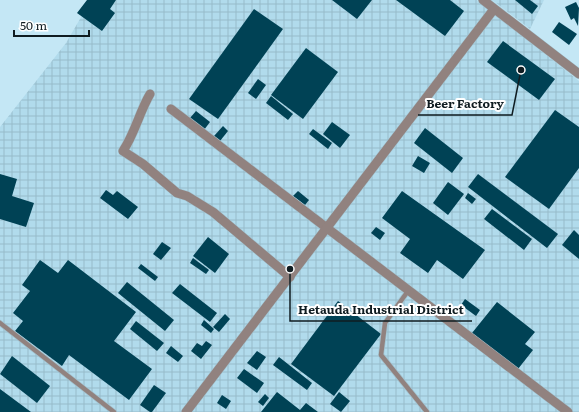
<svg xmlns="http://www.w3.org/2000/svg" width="579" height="412" viewBox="0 0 579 412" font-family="Literata,serif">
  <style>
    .industrial { fill: url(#industrial-grid) }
    .building { fill: #004255 }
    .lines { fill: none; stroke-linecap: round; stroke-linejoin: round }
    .service-casing { stroke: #a3c2cf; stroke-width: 6 }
    .minor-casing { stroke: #a3c2cf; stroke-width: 10 }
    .service { stroke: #91827f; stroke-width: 4.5 }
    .minor { stroke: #91827f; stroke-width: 9 }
    .leader { fill: none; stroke: #0f1c21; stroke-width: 1.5 }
    .callout-dot { fill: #0f1c21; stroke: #fff; stroke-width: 1.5 }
    .callout-label { font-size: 12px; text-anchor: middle; font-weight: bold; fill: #0f1c21; stroke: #fff; stroke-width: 4; stroke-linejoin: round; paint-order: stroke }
  </style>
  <defs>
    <pattern id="industrial-grid" width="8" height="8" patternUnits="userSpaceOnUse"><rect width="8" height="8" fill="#b1dbec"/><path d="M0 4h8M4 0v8" fill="none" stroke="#97bbca"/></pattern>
  </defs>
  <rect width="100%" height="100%" fill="#c4e7f5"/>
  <g class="industrial">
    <path d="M 91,0 L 477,0 L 579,81 L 579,412 L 0,412 L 0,127 L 66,43 Z"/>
    <path d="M 492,0 L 544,0 L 530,29 Z"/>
  </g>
  <g class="building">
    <path d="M 87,0 L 116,0 L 110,9 L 115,13 L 102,31 L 77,13 Z"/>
    <path d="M 332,0 L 372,0 L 357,19 Z"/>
    <path d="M 396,0 L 450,0 L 464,11 L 445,36 Z"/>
    <path d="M 515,0 L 530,0 L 538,6 L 532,14 Z"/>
    <path d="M 576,2 L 579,8 L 578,26 L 574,18 L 571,20 L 565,7 Z"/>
    <path d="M 254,9 L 283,29 L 218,119 L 189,99 Z"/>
    <path d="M 559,22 L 577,34 L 569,45 L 552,32 Z"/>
    <path d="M 503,41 L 555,79 L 539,100 L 487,62 Z"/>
    <path d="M 306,48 L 338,72 L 303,119 L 271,95 Z"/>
    <path d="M 258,79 L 266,85 L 256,99 L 248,93 Z"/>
    <path d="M 271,96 L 293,114 L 288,120 L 266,103 Z"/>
    <path d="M 555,110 L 579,127 L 579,168 L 549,209 L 505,177 Z"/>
    <path d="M 196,111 L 210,122 L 204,130 L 190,118 Z"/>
    <path d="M 332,122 L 350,135 L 340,148 L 323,134 Z"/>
    <path d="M 223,126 L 228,131 L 220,141 L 214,136 Z"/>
    <path d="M 425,128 L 463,158 L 452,173 L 414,143 Z"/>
    <path d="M 313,129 L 332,143 L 328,149 L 309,134 Z"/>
    <path d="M 418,156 L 430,163 L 424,173 L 412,166 Z"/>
    <path d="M 0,174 L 17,179 L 12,196 L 34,203 L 26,227 L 0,219 Z"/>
    <path d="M 478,174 L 558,234 L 547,248 L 468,187 Z"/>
    <path d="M 448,182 L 464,194 L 448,215 L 433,203 Z"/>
    <path d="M 106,190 L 113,195 L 117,191 L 138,207 L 128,219 L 100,198 Z"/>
    <path d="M 298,191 L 309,200 L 305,205 L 293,196 Z"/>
    <path d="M 402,191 L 485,250 L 463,279 L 437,260 L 428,273 L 400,253 L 410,239 L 382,218 Z"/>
    <path d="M 468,193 L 476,199 L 472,204 L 465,198 Z"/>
    <path d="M 492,209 L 532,239 L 524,250 L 484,219 Z"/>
    <path d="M 376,227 L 385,233 L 380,240 L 371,233 Z"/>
    <path d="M 574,230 L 579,235 L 579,259 L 562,245 Z"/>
    <path d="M 208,237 L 229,254 L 215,273 L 193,256 Z"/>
    <path d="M 162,242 L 171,248 L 161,260 L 153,254 Z"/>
    <path d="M 193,258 L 209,270 L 206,274 L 190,263 Z"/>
    <path d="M 40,260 L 58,273 L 68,260 L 136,312 L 114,341 L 152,369 L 129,400 L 69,355 L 62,366 L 15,331 L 23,321 L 13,313 L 30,291 L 22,285 Z"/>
    <path d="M 141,264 L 158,277 L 155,281 L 138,268 Z"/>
    <path d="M 127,282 L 174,320 L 165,331 L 118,293 Z"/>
    <path d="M 180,284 L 217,313 L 210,322 L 172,293 Z"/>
    <path d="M 465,299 L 480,310 L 476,316 L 461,305 Z"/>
    <path d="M 338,301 L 381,334 L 334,396 L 291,364 Z"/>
    <path d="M 497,302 L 535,332 L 525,344 L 533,350 L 518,369 L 472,333 Z"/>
    <path d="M 225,314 L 230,319 L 219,332 L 213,327 Z"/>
    <path d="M 204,320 L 214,329 L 211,333 L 201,325 Z"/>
    <path d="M 136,321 L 164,343 L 157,351 L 130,329 Z"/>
    <path d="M 206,341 L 212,345 L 201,359 L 191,351 L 197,343 L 202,346 Z"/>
    <path d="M 171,346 L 183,356 L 178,362 L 166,353 Z"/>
    <path d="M 257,351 L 266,357 L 257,370 L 247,363 Z"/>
    <path d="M 12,356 L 50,386 L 37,403 L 0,374 Z"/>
    <path d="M 279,357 L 312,383 L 307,390 L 273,365 Z"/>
    <path d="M 244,369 L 264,383 L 257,393 L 237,378 Z"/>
    <path d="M 154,385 L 166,393 L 152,412 L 150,412 L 140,405 Z"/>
    <path d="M 0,389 L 31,412 L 0,412 Z"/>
    <path d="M 277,392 L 300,410 L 306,403 L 318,412 L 261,412 Z"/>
    <path d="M 339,392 L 350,401 L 341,412 L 330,404 Z"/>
    <path d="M 265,394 L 269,398 L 263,406 L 258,402 Z"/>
    <path d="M 222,395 L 231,401 L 226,409 L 217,403 Z"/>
  </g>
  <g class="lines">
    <defs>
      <g id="service">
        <path d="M 408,291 L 385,323 L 381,355 L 427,412"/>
        <path d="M 0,323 L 114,412"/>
      </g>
      <g id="minor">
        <path d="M 483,0 L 579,74"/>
        <path d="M 150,94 C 139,113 135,133 123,151 L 143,164 L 177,193 L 187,196 L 213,212 L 290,277"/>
        <path d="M 171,109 L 568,412"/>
        <path d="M 186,412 L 494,9"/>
      </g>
    </defs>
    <use href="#service" class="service-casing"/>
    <use href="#minor" class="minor-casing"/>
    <use href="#service" class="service"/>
    <use href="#minor" class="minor"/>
  </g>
  <path class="leader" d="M521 70L512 115H418M290 269L290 321H472"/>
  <g class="callout-dot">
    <circle cx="521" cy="70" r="4"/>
    <circle cx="290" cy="269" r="4"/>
  </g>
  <g class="callout-label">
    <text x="465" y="108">Beer Factory</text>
    <text x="381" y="314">Hetauda Industrial District</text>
  </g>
  <path d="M14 30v6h75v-6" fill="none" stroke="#0f1c21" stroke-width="2"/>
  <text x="20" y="30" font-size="12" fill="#0f1c21" stroke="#ffffff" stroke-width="3" paint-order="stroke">50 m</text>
</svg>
